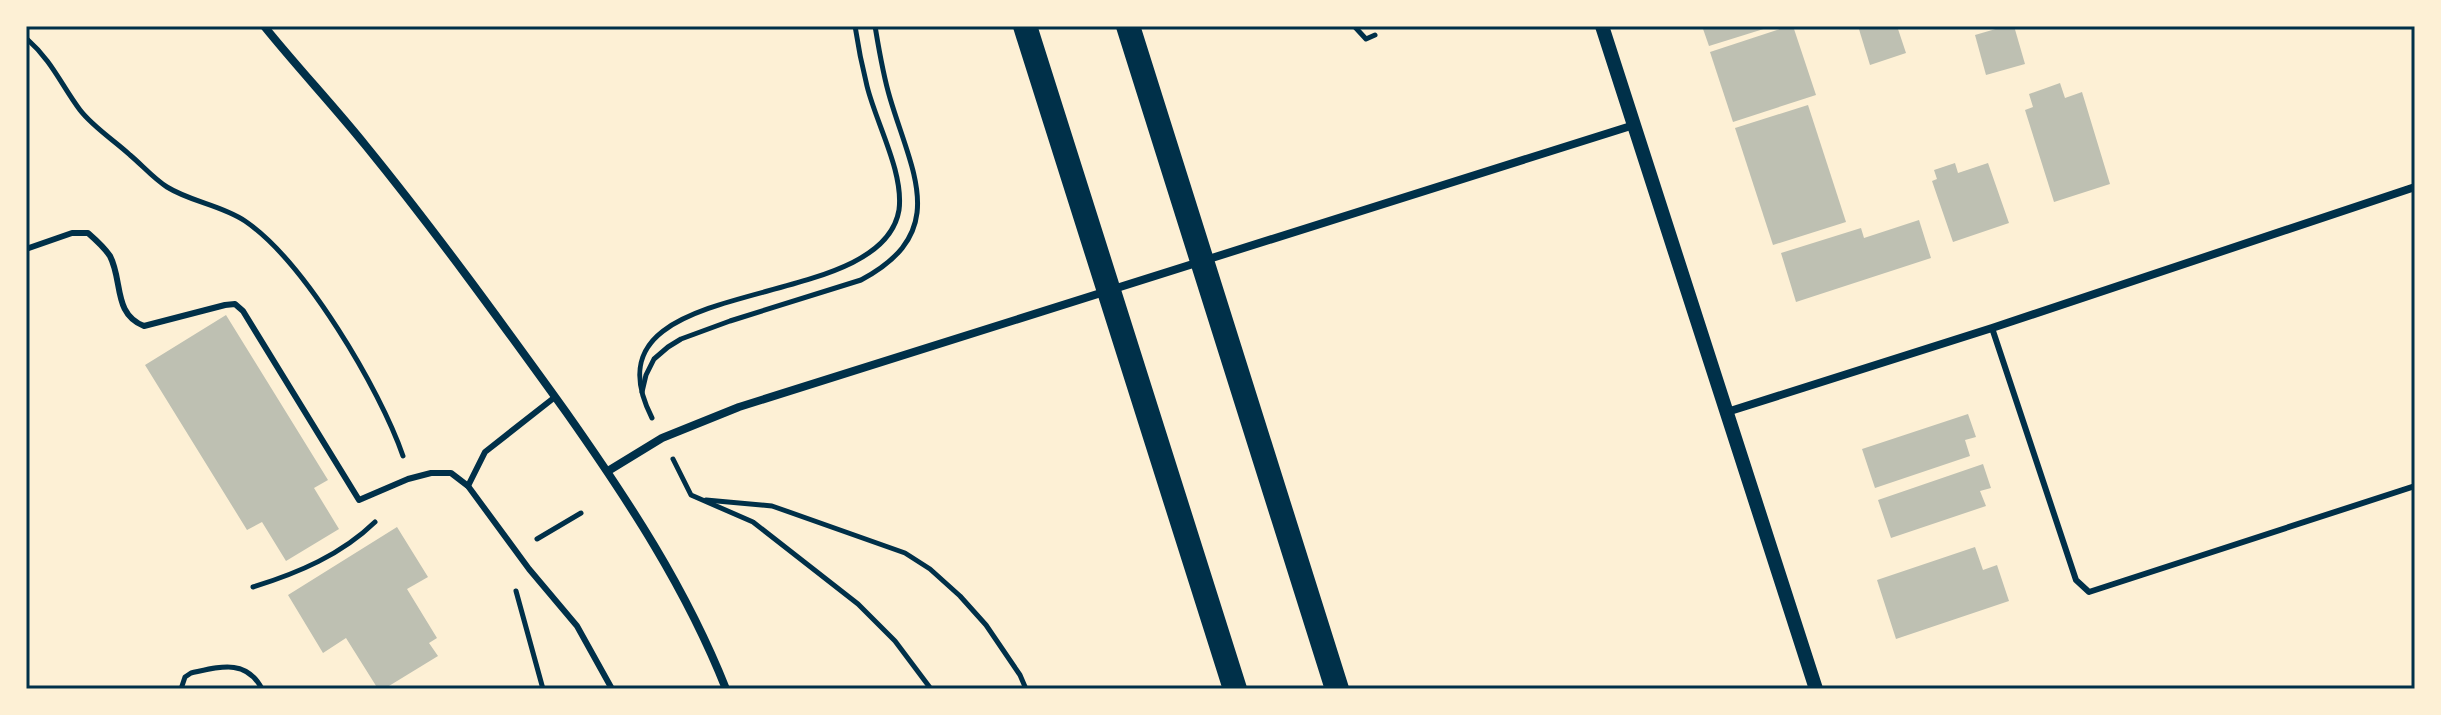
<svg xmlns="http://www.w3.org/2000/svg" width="2441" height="715" viewBox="0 0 2441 715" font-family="'Alegreya Sans',sans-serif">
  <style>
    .building { fill: #bec0b2 }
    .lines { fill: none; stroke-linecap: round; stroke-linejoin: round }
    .path { stroke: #003049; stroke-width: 5 }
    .service { stroke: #003049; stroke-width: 6 }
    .minor { stroke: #003049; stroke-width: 8 }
    .tertiary { stroke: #003049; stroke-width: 14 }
    .motorway { stroke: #003049; stroke-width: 24 }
    .neatline { fill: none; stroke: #003049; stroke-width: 3 }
  </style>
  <rect width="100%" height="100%" fill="#fdf0d5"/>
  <g class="building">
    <path d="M 1702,26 L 1770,26 L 1770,27 L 1709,46 Z"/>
    <path d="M 1789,26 L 1793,26 L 1816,95 L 1733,122 L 1710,52 Z"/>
    <path d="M 1858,26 L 1897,26 L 1906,53 L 1870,65 Z"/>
    <path d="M 2006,26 L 2014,26 L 2025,64 L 1986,75 L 1975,35 Z"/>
    <path d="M 2060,83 L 2065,98 L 2082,92 L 2110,184 L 2054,202 L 2025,110 L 2033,107 L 2029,94 Z"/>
    <path d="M 1808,105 L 1846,222 L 1773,245 L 1735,128 Z"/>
    <path d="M 1955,163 L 1958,173 L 1988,163 L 2009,223 L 1953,242 L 1932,181 L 1937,179 L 1934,170 Z"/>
    <path d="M 1919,220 L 1931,258 L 1796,302 L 1781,253 L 1861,228 L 1864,238 Z"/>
    <path d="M 226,315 L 328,480 L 314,488 L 339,529 L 286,561 L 262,522 L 247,530 L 145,365 Z"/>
    <path d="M 1968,414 L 1976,437 L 1965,440 L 1970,456 L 1875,488 L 1862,449 Z"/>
    <path d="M 1983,464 L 1991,488 L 1980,491 L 1986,506 L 1891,538 L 1878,500 Z"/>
    <path d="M 397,527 L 428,577 L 407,589 L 437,638 L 429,643 L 438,656 L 384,689 L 378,689 L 346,638 L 323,653 L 288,595 Z"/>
    <path d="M 1975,547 L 1983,570 L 1997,565 L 2009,601 L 1896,639 L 1877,580 Z"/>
  </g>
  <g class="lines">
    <g class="path">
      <path d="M 1354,26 L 1366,39 L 1375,35"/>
      <path d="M 26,38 C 53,62 60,83 80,110 C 93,127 115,141 130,155 C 142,165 154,179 167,187 C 191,202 221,205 245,221 C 304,261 380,389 403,456"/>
      <path d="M 642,392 L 646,375 L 654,359 L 668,347 L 681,339 L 730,321 L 861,280 C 951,232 912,173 890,98 C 883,75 879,50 875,26"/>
      <path d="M 652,418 C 575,268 881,319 899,210 C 904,172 876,123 867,86 C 862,66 858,46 855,26"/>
      <path d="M 673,459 L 691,495 L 753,522 L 858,604 L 895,641 L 931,689"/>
      <path d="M 706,500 L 772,506 L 905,553 L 930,569 L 960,596 L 986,625 L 1020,675 L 1026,689"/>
      <path d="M 537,539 L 581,513"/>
      <path d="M 253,587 C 298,573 341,555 375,522"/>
      <path d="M 516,591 L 543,689"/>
      <path d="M 181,689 L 185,677 L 191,673 C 219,667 246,658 262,689"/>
    </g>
    <g class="service">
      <path d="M 26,249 L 72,233 L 88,233 C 96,240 104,247 110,256 C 123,281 113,314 144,326 L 225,305 L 235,304 L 243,311 L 359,500 L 408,479 L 431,473 L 451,473 L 468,486 L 529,569 L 577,626 L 612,689"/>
      <path d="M 1992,328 L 2076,580 L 2089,592 L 2415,486"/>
      <path d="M 468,486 L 485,452 L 555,397"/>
    </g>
    <g class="minor">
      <path d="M 264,26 C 297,67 333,105 366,146 C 436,232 501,322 566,412 C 628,500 686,588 726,689"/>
      <path d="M 1727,412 L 1992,328 L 2415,187"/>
      <path d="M 608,471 L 662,438 L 739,407 L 1634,125"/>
    </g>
    <path class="tertiary" d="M 1602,26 L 1816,689"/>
    <g class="motorway">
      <path d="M 1025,26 L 1235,689"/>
      <path d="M 1128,26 L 1337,689"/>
    </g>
  </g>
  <rect width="2441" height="715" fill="none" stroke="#fdf0d5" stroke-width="56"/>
  <rect x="28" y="28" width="2385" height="659" class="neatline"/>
</svg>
